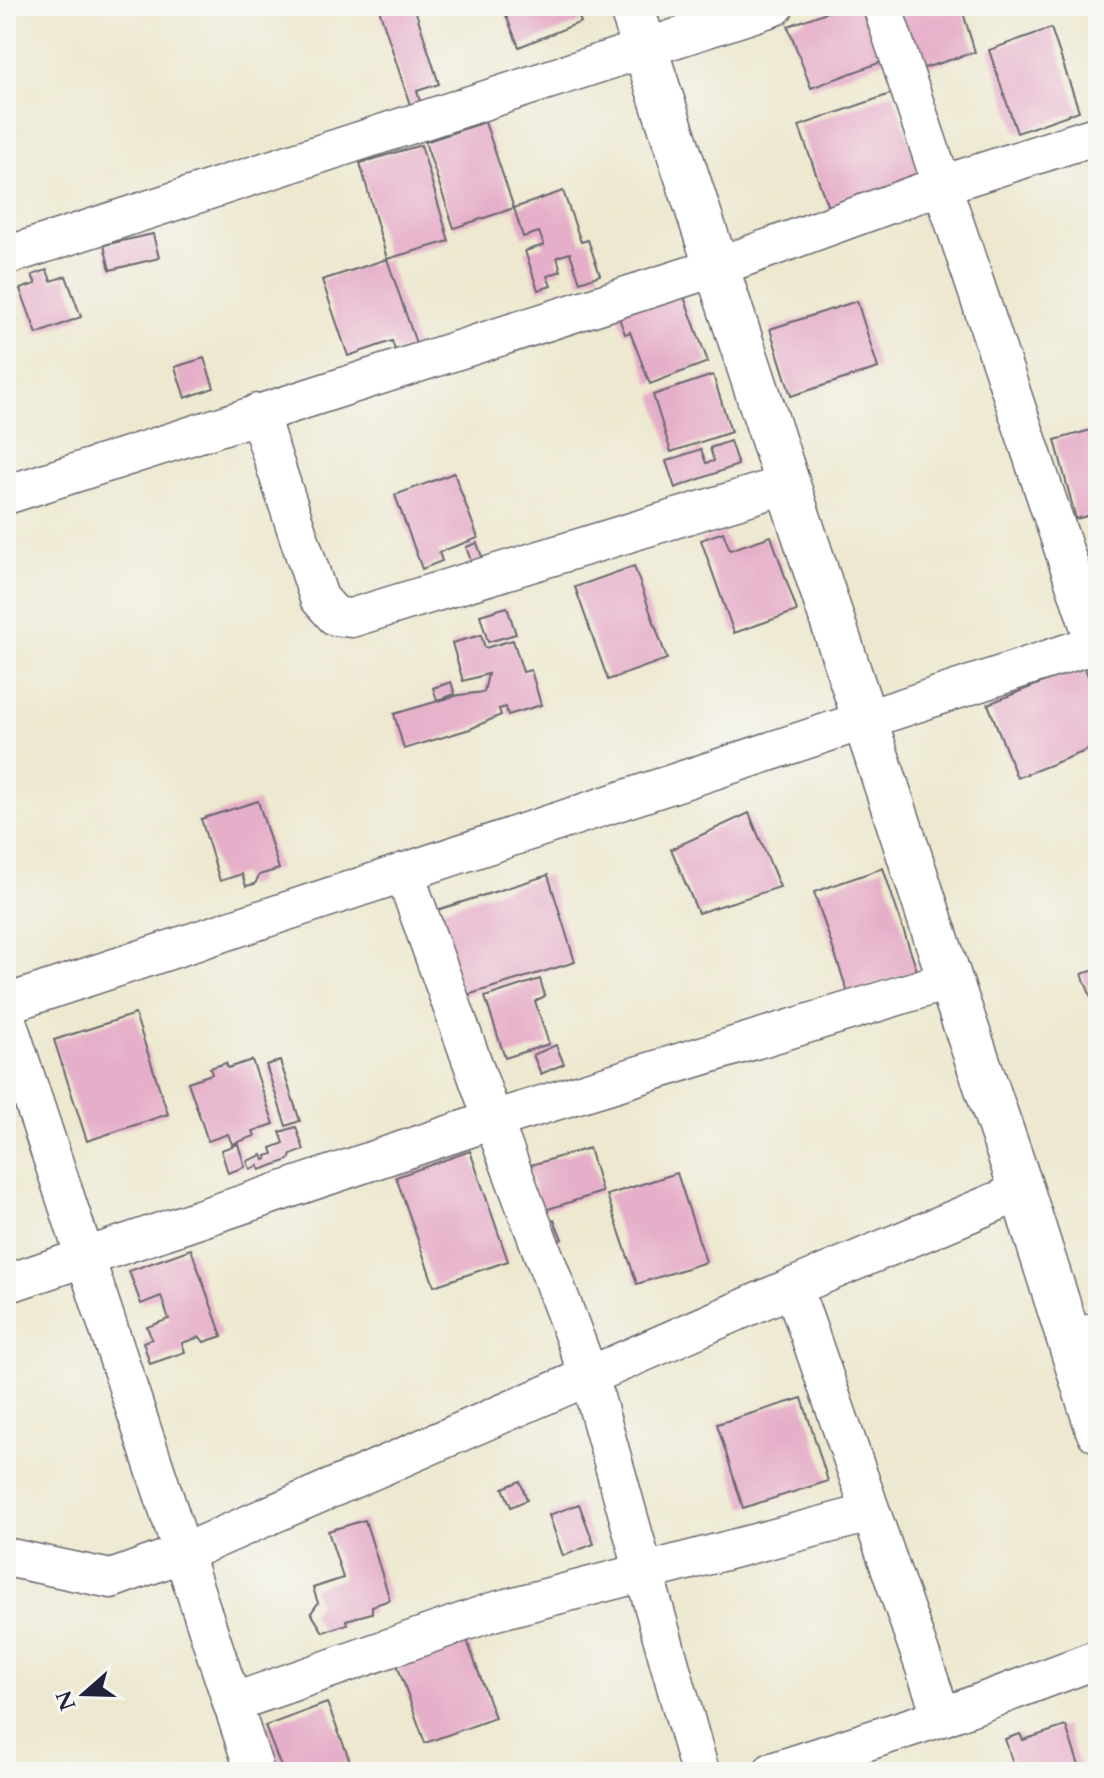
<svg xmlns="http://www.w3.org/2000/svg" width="1104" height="1778" viewBox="0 0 1104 1778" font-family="Cardo,serif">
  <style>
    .building { fill: #e6afc9 }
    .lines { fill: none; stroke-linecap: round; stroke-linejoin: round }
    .street-casing { stroke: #69676f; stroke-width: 41 }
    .secondary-casing { stroke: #69676f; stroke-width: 47 }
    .street { stroke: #fff; stroke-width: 38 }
    .secondary { stroke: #fff; stroke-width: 44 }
  </style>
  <rect width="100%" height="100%" fill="#f6f6f2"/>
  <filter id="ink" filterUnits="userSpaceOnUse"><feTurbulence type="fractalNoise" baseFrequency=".0125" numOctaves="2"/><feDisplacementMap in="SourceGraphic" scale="16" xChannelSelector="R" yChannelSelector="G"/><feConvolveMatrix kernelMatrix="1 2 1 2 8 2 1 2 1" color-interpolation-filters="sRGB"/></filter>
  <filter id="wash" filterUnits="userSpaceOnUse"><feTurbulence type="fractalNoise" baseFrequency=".006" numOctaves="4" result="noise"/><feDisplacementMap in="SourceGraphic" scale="32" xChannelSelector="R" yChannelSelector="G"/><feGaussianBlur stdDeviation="1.8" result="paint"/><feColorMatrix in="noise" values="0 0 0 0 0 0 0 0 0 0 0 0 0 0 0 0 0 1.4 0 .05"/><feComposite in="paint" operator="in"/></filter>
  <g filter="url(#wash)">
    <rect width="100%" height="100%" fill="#ede8cf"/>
    <g id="blocks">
      <g class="building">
        <path d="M 388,6 L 414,6 L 439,84 L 417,91 L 421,105 L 411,108 L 379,9 Z"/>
        <path d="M 502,6 L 574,6 L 581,22 L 519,47 Z"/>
        <path d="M 843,6 L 867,6 L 887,60 L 811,88 L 788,26 Z"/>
        <path d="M 898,6 L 961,6 L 975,52 L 918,70 Z"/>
        <path d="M 1051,28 L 1079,111 L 1017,133 L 989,50 Z"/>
        <path d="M 893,93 L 922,178 L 829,210 L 799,126 Z"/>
        <path d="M 485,122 L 514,208 L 454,228 L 425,142 Z"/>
        <path d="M 421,145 L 449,241 L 387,259 L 360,163 Z"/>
        <path d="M 563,191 L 581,242 L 588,240 L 600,275 L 580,282 L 570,253 L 557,257 L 561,271 L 547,276 L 551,286 L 538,290 L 525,251 L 544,245 L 539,232 L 523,237 L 514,208 Z"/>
        <path d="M 153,234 L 159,258 L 110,270 L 104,245 Z"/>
        <path d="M 387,259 L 418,349 L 397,356 L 392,341 L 348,356 L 322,280 Z"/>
        <path d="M 47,270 L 51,281 L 66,276 L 81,317 L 37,334 L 20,289 L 36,284 L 32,275 Z"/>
        <path d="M 680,286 L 708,362 L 650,384 L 630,332 L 625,334 L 616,310 Z"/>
        <path d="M 857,301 L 878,368 L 791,396 L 770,329 Z"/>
        <path d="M 204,358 L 214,388 L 185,398 L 175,367 Z"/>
        <path d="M 713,375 L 731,432 L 671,452 L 653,395 Z"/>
        <path d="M 1098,428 L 1098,513 L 1076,519 L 1055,440 Z"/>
        <path d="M 730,441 L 738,465 L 675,488 L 666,461 L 701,449 L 706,463 L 714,461 L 710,448 Z"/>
        <path d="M 454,473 L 478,538 L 439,552 L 442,561 L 422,569 L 395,495 Z"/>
        <path d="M 723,532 L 730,550 L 771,536 L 797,611 L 734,633 L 701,540 Z"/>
        <path d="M 477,543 L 485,565 L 474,569 L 466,547 Z"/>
        <path d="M 634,566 L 667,659 L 608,680 L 575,587 Z"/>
        <path d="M 507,607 L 516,634 L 488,642 L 480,615 Z"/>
        <path d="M 481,635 L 485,648 L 513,640 L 523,672 L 531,670 L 541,705 L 508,715 L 506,707 L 499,709 L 501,715 L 470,729 L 404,749 L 394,714 L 459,695 L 484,692 L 488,674 L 463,681 L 452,643 Z"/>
        <path d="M 1084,666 L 1098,701 L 1098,746 L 1017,778 L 988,704 Z"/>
        <path d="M 451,682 L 455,694 L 437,700 L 433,688 Z"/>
        <path d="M 258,801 L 279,869 L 259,875 L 255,884 L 246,886 L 242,874 L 220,881 L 201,819 Z"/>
        <path d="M 749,813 L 780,887 L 698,913 L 671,849 Z"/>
        <path d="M 883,868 L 917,971 L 848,993 L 814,892 Z"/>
        <path d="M 548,875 L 575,962 L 464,996 L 437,910 Z"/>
        <path d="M 1098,968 L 1098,1015 L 1082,974 Z"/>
        <path d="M 540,979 L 545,996 L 535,1001 L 549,1044 L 505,1058 L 485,997 Z"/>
        <path d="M 135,1014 L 168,1114 L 87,1141 L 54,1040 Z"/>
        <path d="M 556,1045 L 564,1064 L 541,1074 L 533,1055 Z"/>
        <path d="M 252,1060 L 274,1124 L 253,1131 L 255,1136 L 232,1144 L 228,1134 L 208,1141 L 188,1082 L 212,1074 L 210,1068 L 226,1063 L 228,1068 Z"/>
        <path d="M 280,1061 L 300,1121 L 286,1126 L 266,1065 Z"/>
        <path d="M 296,1127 L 304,1150 L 291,1155 L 289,1160 L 260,1170 L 258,1166 L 250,1169 L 247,1161 L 262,1155 L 264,1160 L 267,1159 L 266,1156 L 273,1154 L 271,1148 L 284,1143 L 280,1132 Z"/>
        <path d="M 238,1144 L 245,1167 L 228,1173 L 221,1150 Z"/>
        <path d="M 589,1148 L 602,1192 L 542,1211 L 528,1166 Z"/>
        <path d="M 470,1151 L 508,1261 L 434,1286 L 396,1177 Z"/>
        <path d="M 677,1173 L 706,1262 L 637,1284 L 607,1195 Z"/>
        <path d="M 554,1220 L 562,1239 L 552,1244 L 543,1225 Z"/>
        <path d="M 191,1249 L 222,1336 L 204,1342 L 200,1337 L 182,1343 L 185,1352 L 150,1364 L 143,1342 L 152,1339 L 147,1327 L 169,1319 L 161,1296 L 141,1304 L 129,1271 Z"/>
        <path d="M 802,1398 L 828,1481 L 743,1508 L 717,1424 Z"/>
        <path d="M 520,1481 L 527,1500 L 511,1507 L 503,1488 Z"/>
        <path d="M 579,1504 L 594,1544 L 563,1556 L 549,1515 Z"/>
        <path d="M 365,1520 L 390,1600 L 372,1606 L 372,1613 L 346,1620 L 347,1624 L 323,1632 L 311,1613 L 318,1603 L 313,1588 L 343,1578 L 328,1531 Z"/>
        <path d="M 463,1629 L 495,1718 L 425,1743 L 393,1653 Z"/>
        <path d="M 327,1703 L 350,1761 L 321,1772 L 283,1772 L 265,1726 Z"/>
        <path d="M 1066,1726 L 1081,1772 L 1016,1772 L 1005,1739 L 1020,1734 L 1023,1740 Z"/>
      </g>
    </g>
  </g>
  <g filter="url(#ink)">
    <use href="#blocks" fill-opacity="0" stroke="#69676f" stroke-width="2"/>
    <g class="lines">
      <defs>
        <g id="street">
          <path d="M 882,6 L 1098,652"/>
          <path d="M 6,256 L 775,6"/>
          <path d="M 258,413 L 319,598 L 335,616 L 351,618 L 788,484"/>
          <path d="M 6,495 L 717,267 L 942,185 L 1098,135"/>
          <path d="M 404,872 L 493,1120 L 589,1376 L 700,1772"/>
          <path d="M 6,1004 L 1098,643"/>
          <path d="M 6,1018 L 255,1772"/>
          <path d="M 6,1284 L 493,1120 L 950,980"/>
          <path d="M 793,1287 L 942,1717"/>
          <path d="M 1069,1342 L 1098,1331"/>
          <path d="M 6,1557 L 111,1579 L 183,1553 L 793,1287 L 1022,1191"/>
          <path d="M 232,1703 L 492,1612 L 870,1513"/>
          <path d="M 772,1772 L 942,1717 L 1098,1659"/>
        </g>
        <path id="secondary" d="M 631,6 L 950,980 L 1022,1191 L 1098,1430"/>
      </defs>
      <use href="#street" class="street-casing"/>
      <use href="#secondary" class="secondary-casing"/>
      <use href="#street" class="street"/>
      <use href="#secondary" class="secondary"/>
    </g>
  </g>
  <rect width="1104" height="1778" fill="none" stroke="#f6f6f2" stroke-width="32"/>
  <g transform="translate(84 1694) rotate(250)" stroke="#f6f6f2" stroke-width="6" paint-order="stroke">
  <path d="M0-6L14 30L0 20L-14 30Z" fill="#22223b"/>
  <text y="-12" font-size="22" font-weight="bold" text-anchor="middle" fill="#22223b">N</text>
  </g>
</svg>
